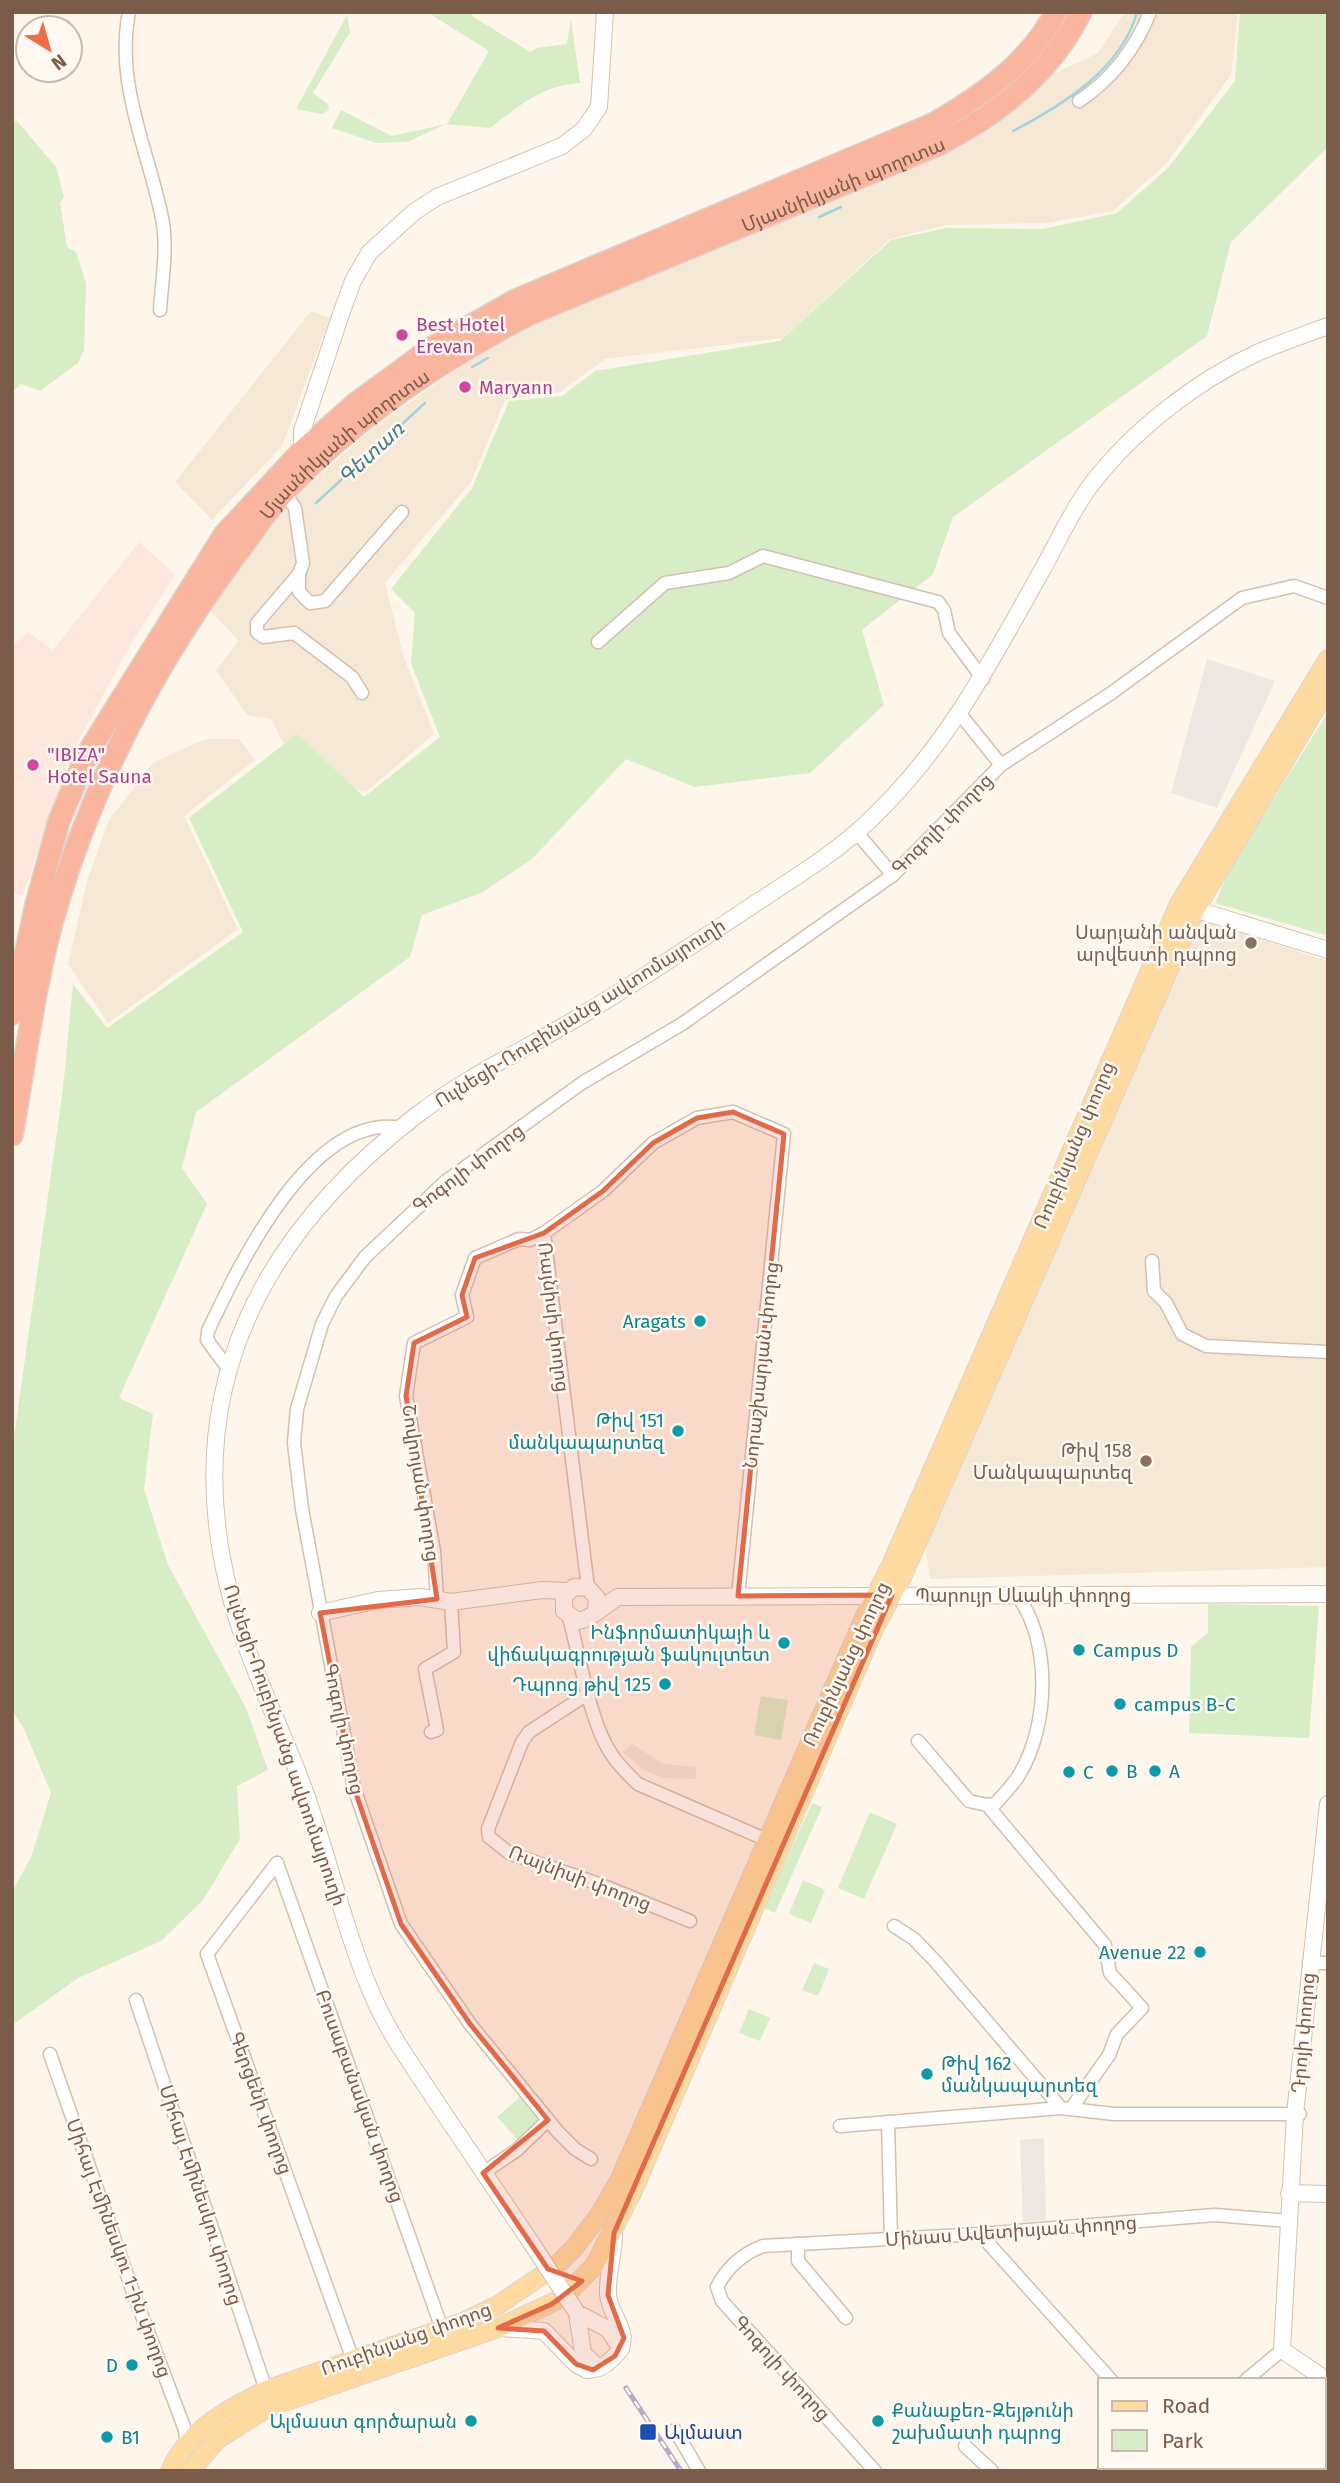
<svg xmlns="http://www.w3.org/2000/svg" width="1340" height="2483" viewBox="0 0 1340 2483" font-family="'Fira Sans','Noto Sans Armenian',sans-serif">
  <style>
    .residential { fill: #f6e8d7 }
    .commercial { fill: #fee7dd }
    .industrial { fill: #efe8e2 }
    .green { fill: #d6edc6 }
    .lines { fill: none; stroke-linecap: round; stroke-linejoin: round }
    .stream { stroke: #a1d3dc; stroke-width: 2.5 }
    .street-casing { stroke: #d4bfb0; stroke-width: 15 }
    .secondary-casing { stroke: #d7bfad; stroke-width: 18 }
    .primary-casing { stroke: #ddd4d0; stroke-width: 20 }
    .highway-casing { stroke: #ddd4d0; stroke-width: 24 }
    .street { stroke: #fff; stroke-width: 12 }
    .secondary { stroke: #fff; stroke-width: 16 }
    .primary { stroke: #ffdaa0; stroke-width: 18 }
    .highway { stroke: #fab59e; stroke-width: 21 }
    .rail-casing { stroke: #b9a6ca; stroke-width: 5 }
    .rail { stroke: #fff9f1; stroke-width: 2.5; stroke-dasharray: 8; stroke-linecap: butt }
    .secondary-bridge-casing { stroke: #d7bfad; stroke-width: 18; stroke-linecap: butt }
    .secondary-bridge { stroke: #fff; stroke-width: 16 }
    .marked { fill: #e26a49; fill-opacity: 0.2; stroke: #e26a49; stroke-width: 5; stroke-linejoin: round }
    .hotel-dot { fill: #d1479c; stroke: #fff9f1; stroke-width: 2.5 }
    .education-dot { fill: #8d6e63; stroke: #fff9f1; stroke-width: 2.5 }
    .culture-dot { fill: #0f9aa8; stroke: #fff9f1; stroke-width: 2.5 }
    .transit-dot { fill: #1a4fb4; stroke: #fff9f1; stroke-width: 2.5 }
    .labels { text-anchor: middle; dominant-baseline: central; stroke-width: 5; stroke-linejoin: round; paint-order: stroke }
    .street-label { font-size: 19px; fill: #7b5b4a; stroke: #fff9f1 }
    .hotel-label { font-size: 19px; fill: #b23c85; stroke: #fff9f1; text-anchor: start }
    .education-label { font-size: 19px; fill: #785e54; stroke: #fff9f1; text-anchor: end }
    .culture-label { font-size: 19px; fill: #0d838f; stroke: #fff9f1; text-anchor: start }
    .transit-label { font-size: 19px; fill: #164399; stroke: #fff9f1; text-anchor: start }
    .water-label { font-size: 21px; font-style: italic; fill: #3f7c87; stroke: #fff9f1 }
  </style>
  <rect width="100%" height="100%" fill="#fef6ea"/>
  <g class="residential">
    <path d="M 1125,12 L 1238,12 L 1231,75 L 1166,164 L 1113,211 L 1046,223 L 946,225 L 890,239 L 783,338 L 605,359 L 560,392 L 505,400 L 471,482 L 385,583 L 403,655 L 434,734 L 366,792 L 298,772 L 271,719 L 247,715 L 216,670 L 239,641 L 208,609 L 274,516 L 373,428 L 477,355 L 617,283 L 1016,105 L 1051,75 L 1098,53 Z"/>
    <path d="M 311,311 L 330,318 L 282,446 L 212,520 L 175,482 Z"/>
    <path d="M 205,739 L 239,739 L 255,760 L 184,816 L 238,929 L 108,1023 L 68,964 L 88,878 L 109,820 L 154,762 Z"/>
    <path d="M 1200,920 L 1328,961 L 1328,1567 L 930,1579 L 925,1543 Z"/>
  </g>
  <path class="commercial" d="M 139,542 L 175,574 L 128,649 L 71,755 L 23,895 L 12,893 L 12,646 L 28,632 L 53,650 Z"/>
  <g class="industrial">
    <path d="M 1207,659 L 1275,681 L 1217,808 L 1171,793 Z"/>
    <path d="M 632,1744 L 663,1764 L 696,1767 L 696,1779 L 662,1778 L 644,1770 L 623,1752 Z"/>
    <path d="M 1044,2138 L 1046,2220 L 1023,2222 L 1020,2140 Z"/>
  </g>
  <g class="green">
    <path d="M 427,12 L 474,12 L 472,16 L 530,52 L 537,48 L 567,44 L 571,19 L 580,83 C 540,86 521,105 490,128 L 446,124 L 407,142 L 376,143 L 332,128 L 341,110 L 392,136 L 447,124 L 489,51 Z"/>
    <path d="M 1240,12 L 1328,12 L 1328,147 L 1231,242 L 1207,336 L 953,517 L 933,574 L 862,630 L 884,705 L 810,773 L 695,787 L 626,759 L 532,859 L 483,892 L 422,915 L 410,957 L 196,1112 L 182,1168 L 207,1204 L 119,1398 L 153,1414 L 144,1489 L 168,1565 L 246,1708 L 268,1770 L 237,1786 L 240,1839 L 203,1900 L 161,1941 L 78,1978 L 15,2023 L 12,2029 L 12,1892 L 31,1857 L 51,1793 L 24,1729 L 12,1710 L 12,1451 L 63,1089 L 73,984 L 107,1028 L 243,932 L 189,818 L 297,734 L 364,797 L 440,737 L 411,663 L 415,613 L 391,589 L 472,488 L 509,401 L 562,396 L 595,371 L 780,341 L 891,240 L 946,228 L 1043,229 L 1117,213 L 1168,168 L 1235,81 Z"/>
    <path d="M 347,15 L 350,32 L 313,93 L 328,104 L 329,110 L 322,114 L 296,109 Z"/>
    <path d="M 16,120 L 56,167 L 64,197 L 60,203 L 67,247 L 76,252 L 86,284 L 84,350 L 78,363 L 40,391 L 21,384 L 12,392 L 12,124 Z"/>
    <path d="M 1328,712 L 1328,936 L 1215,903 L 1229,870 Z"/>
    <path d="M 1208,1604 L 1319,1606 L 1309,1738 L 1189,1733 L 1191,1647 L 1208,1633 Z"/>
    <path d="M 761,1696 L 788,1700 L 781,1740 L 754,1735 Z"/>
    <path d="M 812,1803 L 822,1807 L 775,1913 L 764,1908 Z"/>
    <path d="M 870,1812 L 897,1824 L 864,1899 L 838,1888 Z"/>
    <path d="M 803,1880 L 825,1890 L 811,1923 L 789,1914 Z"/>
    <path d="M 814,1963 L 829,1969 L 818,1996 L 802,1990 Z"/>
    <path d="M 749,2009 L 770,2018 L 760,2041 L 739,2033 Z"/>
    <path d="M 520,2097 L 541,2119 L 518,2140 L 497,2117 Z"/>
  </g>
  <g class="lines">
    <g class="stream">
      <path d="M 1013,131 C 1061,106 1122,69 1137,12"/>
      <path d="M 819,217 L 841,207"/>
      <path d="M 472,367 L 488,358"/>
      <path d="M 316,503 L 425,403"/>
    </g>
    <defs>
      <g id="street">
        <path d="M 129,12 C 115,84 148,149 162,218 C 168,247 162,280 160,310"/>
        <path d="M 1079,101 C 1112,79 1135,50 1150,12"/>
        <path d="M 284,491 L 295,508 L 303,563 L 299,574 L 257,623 L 257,632 L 263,637 L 294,633 L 352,677 L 362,693"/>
        <path d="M 299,574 L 299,592 L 310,603 L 325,601 L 402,512"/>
        <path d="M 598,642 L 665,583 L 729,573 L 763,556 L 938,602 L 944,610 L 949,633 L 983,679"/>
        <path d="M 960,714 L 1001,765"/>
        <path d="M 857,833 L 893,875"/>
        <path d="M 544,1233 L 588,1588"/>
        <path d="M 1152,1261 L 1154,1291 L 1166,1303 L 1182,1334 L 1206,1346 L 1328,1352"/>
        <path d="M 227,1367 L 207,1340 L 208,1331 C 238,1267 311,1112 401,1128"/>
        <path d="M 437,1599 L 434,1551 L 406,1396 L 414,1343 L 467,1317 L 462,1295 L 475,1258 L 519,1239 L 530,1240 L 544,1233 L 603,1191 L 653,1143 L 697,1118 L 733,1112 L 784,1134 L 738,1596"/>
        <path d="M 569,1618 C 580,1656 590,1724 612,1755 C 619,1766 629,1775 638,1784 L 767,1840"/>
        <path d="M 589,1693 L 529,1732 L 522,1742 L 488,1829 L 489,1837 L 509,1853 L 599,1884 L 690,1921"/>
        <path d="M 431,1732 L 437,1730 L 425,1669 L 454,1652 L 451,1602"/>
        <path d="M 918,1741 L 969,1801 L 987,1805 L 1105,1945 L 1110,1973 L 1142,2008 L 1117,2034 L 1109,2055 L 1071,2109"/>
        <path d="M 987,1805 L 995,1804 C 1003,1795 1013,1785 1019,1775 C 1049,1726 1052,1642 1017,1595"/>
        <path d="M 277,1863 L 207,1954 L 353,2360"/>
        <path d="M 277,1863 L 442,2329"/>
        <path d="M 894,1926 L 914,1939 L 936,1962 L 1061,2108"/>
        <path d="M 1309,1963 L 1328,1963"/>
        <path d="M 136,2000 L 266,2390"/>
        <path d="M 50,2054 L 133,2292 L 184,2427 L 187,2443"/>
        <path d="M 888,2122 L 891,2239"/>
        <path d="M 840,2126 L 1061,2108 L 1114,2114 L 1300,2114"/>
        <path d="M 591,2159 L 575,2149 L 558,2132 L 470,2024 L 401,1924 L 354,1788 L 302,1509 L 294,1443 L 297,1409 L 322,1324 L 336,1296 L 365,1257 L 446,1181 L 582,1083 L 682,1024 L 893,875 L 1001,765 L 1110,694 L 1242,598 L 1294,586 L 1328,598"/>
        <path d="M 483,2173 L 517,2150 L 548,2120"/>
        <path d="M 980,2234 L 1111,2380"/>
        <path d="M 798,2244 L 798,2261 L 846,2318"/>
        <path d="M 1246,2380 L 1282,2350"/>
        <path d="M 675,2430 L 699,2471"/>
        <path d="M 965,2446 L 992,2471"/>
        <path d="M 1191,2467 L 1195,2471"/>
        <path d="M 875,2471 L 722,2301 L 717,2287 C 727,2267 742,2254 763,2246 L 980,2234 L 1215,2215 L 1289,2221"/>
        <path d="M 1133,2471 L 1138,2467"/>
      </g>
      <g id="secondary">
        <path d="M 302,451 L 302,431 L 342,311 L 353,281 L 369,253 L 414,212 L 437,197 L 562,146 L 584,129 L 599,107 L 605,12"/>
        <path d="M 1184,906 L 1328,950"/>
        <path d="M 596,1610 L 597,1598 L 588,1588 L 574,1587 L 564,1596 L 564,1611 L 578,1621 C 590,1620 606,1604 618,1597 L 1328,1594"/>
        <path d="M 320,1613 L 378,1600 L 420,1597 L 451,1602 L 542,1590 L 567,1591"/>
        <path d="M 1328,1804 L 1295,2114 L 1282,2350 L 1328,2381"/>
        <path d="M 1289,2193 L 1328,2194"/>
        <path d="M 532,2244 C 499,2195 466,2146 433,2097 C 413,2066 390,2035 375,2001 C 344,1932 329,1856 303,1786 C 278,1719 244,1655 228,1586 C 180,1388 262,1234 417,1115 C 468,1076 524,1050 579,1017 C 640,980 699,941 759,901 C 797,876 837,852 870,820 C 949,744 988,666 1041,572 C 1057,544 1071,511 1091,485 C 1131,432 1196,381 1257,353 C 1280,343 1304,335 1328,326"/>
        <path d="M 577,2313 L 583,2353 L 599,2368"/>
        <path d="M 577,2313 L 608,2329 L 621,2349"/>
        <path d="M 500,2328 L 544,2331 L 576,2364 L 587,2370 C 597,2370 605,2366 612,2359 C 638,2336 609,2318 608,2294 C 607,2274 614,2253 614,2233"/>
      </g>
      <g id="primary">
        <path d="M 170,2471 C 188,2430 228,2409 266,2390 L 463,2322 L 498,2305 L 557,2265 L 574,2248 L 600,2214 L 620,2179 L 865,1616 L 891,1565 L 1179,904 L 1328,659"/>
        <path d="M 190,2471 L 218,2439 L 269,2407 L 498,2328 L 564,2297 L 594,2266 L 632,2193 L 874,1629 L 903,1575 L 1195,910 L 1328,688"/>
      </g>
      <g id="highway">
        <path d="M 12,1014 L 36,905 L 59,821 L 87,754 L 224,535 L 302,451 L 355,404 L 433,347 L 516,300 L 933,124 C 982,96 1029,63 1056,12"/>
        <path id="s1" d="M 12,1135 C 26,1058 35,977 58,902 C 96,776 157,661 235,556 C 252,534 267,509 287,489 C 356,417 442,359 530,314 L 938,145 C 998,114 1050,74 1081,12"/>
      </g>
    </defs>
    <use href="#street" class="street-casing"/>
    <use href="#secondary" class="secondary-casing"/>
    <use href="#primary" class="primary-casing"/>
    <use href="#highway" class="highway-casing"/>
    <use href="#street" class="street"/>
    <use href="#secondary" class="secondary"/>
    <use href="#primary" class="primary"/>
    <use href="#highway" class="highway"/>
    <defs>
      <path id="rail" d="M 626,2388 L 681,2471"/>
    </defs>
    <use href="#rail" class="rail-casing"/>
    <use href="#rail" class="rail"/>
    <defs>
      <path id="secondary-bridge" d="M 532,2244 L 577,2313"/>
    </defs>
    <use href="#secondary-bridge" class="secondary-bridge-casing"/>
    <use href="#secondary-bridge" class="secondary-bridge"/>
  </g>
  <path class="marked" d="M 733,1112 L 784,1134 L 738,1596 L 892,1595 L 614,2233 L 608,2295 L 624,2338 L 615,2356 L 593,2370 L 576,2364 L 544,2331 L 498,2328 L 552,2304 L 582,2281 L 548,2269 L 483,2173 L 548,2120 L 470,2024 L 401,1924 L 354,1788 L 320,1613 L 437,1599 L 406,1396 L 414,1343 L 467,1317 L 462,1295 L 475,1258 L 544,1233 L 603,1191 L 653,1143 L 697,1118 Z"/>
  <g class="hotel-dot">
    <circle cx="402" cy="335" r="7"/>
    <circle cx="465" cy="387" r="7"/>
    <circle cx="33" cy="765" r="7"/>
  </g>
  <g class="education-dot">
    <circle cx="1251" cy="943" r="7"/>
    <circle cx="1146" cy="1461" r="7"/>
  </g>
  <g class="culture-dot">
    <circle cx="700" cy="1321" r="7"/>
    <circle cx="678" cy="1431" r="7"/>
    <circle cx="784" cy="1643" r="7"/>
    <circle cx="1079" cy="1650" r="7"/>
    <circle cx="665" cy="1684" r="7"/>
    <circle cx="1120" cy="1704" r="7"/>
    <circle cx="1112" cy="1771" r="7"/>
    <circle cx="1155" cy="1771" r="7"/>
    <circle cx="1069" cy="1772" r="7"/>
    <circle cx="1200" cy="1952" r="7"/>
    <circle cx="927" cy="2074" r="7"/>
    <circle cx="132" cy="2365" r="7"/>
    <circle cx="471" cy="2421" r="7"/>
    <circle cx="878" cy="2421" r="7"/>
    <circle cx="107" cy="2437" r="7"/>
  </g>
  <rect class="transit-dot" x="639" y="2423" width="18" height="18" rx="3.5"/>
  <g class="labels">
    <g class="street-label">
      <text stroke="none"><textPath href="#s1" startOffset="1353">Մյասնիկյանի պողոտա</textPath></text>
      <text stroke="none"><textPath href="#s1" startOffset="786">Մյասնիկյանի պողոտա</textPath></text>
      <text transform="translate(942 824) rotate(-45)">Գոգոլի փողոց</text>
      <text transform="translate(580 1013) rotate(-32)">Ուլնեցի-Ռուբինյանց ավտոմայրուղի</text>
      <text transform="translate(1074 1145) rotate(-67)">Ռուբինյանց փողոց</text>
      <text transform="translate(468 1168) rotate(-37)">Գոգոլի փողոց</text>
      <text transform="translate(554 1317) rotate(83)">Ռայնիսի փողոց</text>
      <text transform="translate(761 1365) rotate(-84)">Նորաշխարյան փողոց</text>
      <text transform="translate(421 1483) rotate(81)">Շովրոյան փողոց</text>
      <text x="1023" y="1595">Պարույր Սևակի փողոց</text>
      <text transform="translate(846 1664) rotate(-65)">Ռուբինյանց փողոց</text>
      <text transform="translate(344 1729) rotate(78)">Գոգոլի փողոց</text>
      <text transform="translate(285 1745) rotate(71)">Ուլնեցի-Ռուբինյանց ավտոմայրուղի</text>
      <text transform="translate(580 1878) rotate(21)">Ռայնիսի փողոց</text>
      <text transform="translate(1303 2033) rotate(-85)">Դրոյի փողոց</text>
      <text transform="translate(360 2096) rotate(70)">Բուսաբանական փողոց</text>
      <text transform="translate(261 2103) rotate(70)">Գերցենի փողոց</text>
      <text transform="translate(201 2195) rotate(72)">Միհայ Էմինեսկու փողոց</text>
      <text transform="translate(1011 2231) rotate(-4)">Մինաս Ավետիսյան փողոց</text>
      <text transform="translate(119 2248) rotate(70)">Միհայ Էմինեսկու 1-ին փողոց</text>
      <text transform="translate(406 2339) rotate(-20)">Ռուբինյանց փողոց</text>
      <text transform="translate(782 2368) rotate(48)">Գոգոլի փողոց</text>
    </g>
    <g class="hotel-label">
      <text x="416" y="324">Best Hotel<tspan x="416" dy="22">Erevan</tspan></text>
      <text x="479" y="387">Maryann</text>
      <text x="47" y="754">"IBIZA"<tspan x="47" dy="22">Hotel Sauna</tspan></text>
    </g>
    <g class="education-label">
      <text x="1237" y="932">Սարյանի անվան<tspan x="1237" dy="22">արվեստի դպրոց</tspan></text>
      <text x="1132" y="1450">Թիվ 158<tspan x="1132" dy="22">Մանկապարտեզ</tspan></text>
    </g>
    <g class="culture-label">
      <text x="686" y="1321" text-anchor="end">Aragats</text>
      <text x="664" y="1420" text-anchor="end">Թիվ 151<tspan x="664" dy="22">մանկապարտեզ</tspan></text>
      <text x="770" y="1632" text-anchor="end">Ինֆորմատիկայի և<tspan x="770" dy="22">վիճակագրության ֆակուլտետ</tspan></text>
      <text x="1093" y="1650">Campus D</text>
      <text x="651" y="1684" text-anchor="end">Դպրոց թիվ 125</text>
      <text x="1134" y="1704">campus B-C</text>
      <text x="1126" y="1771">B</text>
      <text x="1169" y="1771">A</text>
      <text x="1083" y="1772">C</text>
      <text x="1186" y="1952" text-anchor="end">Avenue 22</text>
      <text x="941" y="2063">Թիվ 162<tspan x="941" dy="22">մանկապարտեզ</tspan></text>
      <text x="118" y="2365" text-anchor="end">D</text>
      <text x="892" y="2410">Քանաքեռ-Զեյթունի<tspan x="892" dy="22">շախմատի դպրոց</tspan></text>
      <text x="457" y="2421" text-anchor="end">Ալմաստ գործարան</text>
      <text x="121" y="2437">B1</text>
    </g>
    <g class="transit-label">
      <text x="664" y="2432">Ալմաստ</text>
    </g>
    <g class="water-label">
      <text transform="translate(371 453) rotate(-43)">Գետառ</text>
    </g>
  </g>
  <rect width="1340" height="2483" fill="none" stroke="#7b5b4a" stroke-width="28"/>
  <rect x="1098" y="2378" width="228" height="91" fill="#fff9f1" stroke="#cabaae" stroke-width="2"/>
  <rect x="1112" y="2401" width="35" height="10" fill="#ffdaa0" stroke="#cabaae" stroke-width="2"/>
  <text x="1162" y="2413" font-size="21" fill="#7b5b4a">Road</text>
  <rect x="1112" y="2430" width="35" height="21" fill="#d6edc6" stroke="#cabaae" stroke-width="2"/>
  <text x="1162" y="2448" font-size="21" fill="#7b5b4a">Park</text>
  <g transform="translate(49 49) rotate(143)"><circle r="33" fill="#fff9f1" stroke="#cabaae" stroke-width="2"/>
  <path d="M0-5L12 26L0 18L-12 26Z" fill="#ed6c49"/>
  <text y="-10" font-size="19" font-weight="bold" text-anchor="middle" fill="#7b5b4a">N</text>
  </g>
</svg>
